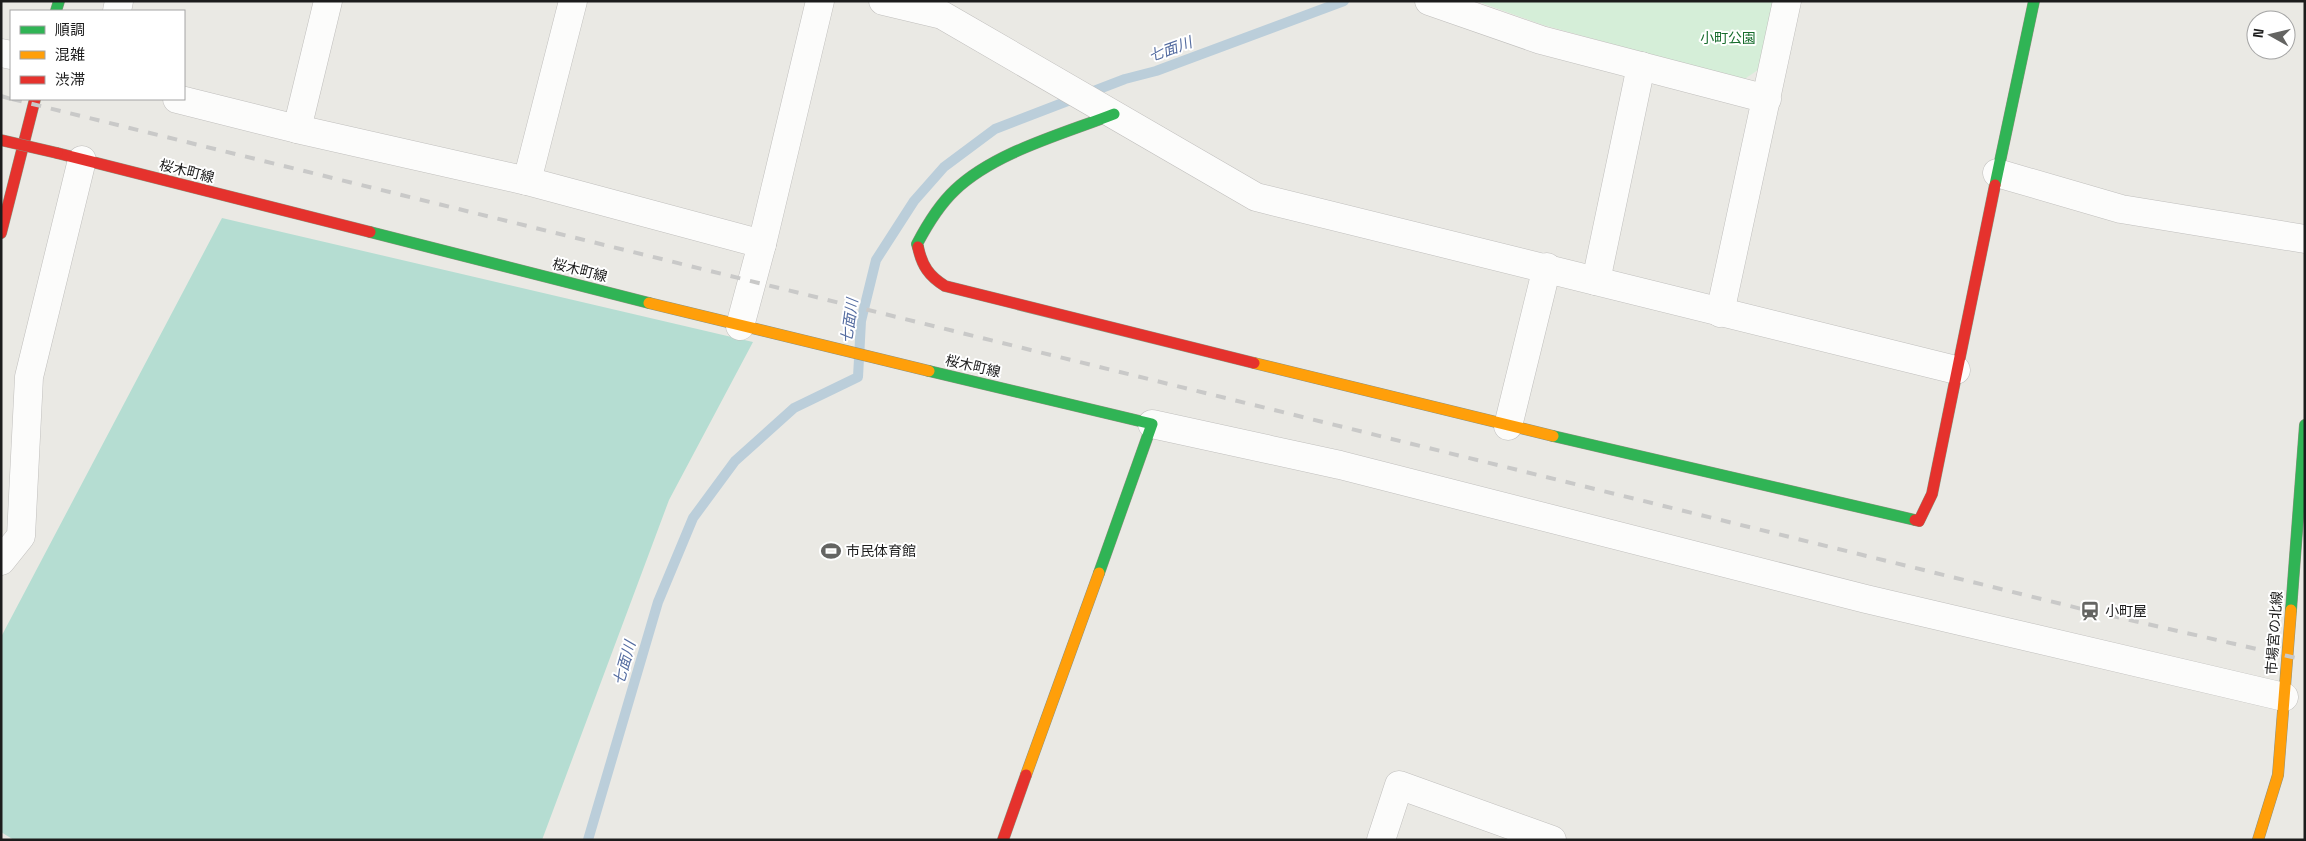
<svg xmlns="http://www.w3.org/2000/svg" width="2306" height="841" viewBox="0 0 2306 841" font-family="'Space Grotesk','Noto Sans JP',sans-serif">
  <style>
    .park { fill: #d5eed8 }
    .pitch { fill: #b5ddd2 }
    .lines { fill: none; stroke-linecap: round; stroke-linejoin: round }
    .stream { stroke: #bbceda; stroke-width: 10 }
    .street-casing { stroke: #c0bfbd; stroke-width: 29 }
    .fast-casing { stroke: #8d927f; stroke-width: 12 }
    .slow-casing { stroke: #8d927f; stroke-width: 12 }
    .jam-casing { stroke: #8d927f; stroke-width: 12 }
    .street { stroke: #fcfcfb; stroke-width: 28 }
    .fast { stroke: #30b455; stroke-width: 11 }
    .slow { stroke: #ff9f0a; stroke-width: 11 }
    .jam { stroke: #e5322d; stroke-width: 11 }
    .rail { stroke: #c9c9c8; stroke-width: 4; stroke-dasharray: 10 10; stroke-linecap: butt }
    .jam-bridge-casing { stroke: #8d927f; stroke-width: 12; stroke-linecap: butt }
    .jam-bridge { stroke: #e5322d; stroke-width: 11 }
    .labels { text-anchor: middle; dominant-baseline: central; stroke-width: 4; stroke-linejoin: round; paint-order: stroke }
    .park-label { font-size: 14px; fill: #176c2d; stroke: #fff }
    .street-label { font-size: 14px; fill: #1c1c1c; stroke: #fff }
    .poi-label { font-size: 14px; fill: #1c1c1c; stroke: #fff; text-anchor: start }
    .water-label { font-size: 15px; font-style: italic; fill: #546ca0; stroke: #fff }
  </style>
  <rect width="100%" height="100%" fill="#eae9e4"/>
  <path class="park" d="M 1476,1 L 1774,1 L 1761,68 L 1743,80 L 1543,25 Z"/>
  <path class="pitch" d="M 222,218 L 753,342 L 669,500 L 542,840 L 14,840 L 1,832 L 1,637 Z"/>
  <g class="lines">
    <path class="stream" d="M 588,840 L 658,602 L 693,518 L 735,461 L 794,408 L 858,377 L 861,321 L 876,260 L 914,201 L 944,167 L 995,129 L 1125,79 L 1156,71 L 1344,1"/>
    <defs>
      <g id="street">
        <path d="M 883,1 L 942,15 L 1256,197 L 1956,370"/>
        <path d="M 1429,1 L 1541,40 L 1767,99"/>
        <path d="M 117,11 L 119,1"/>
        <path d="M 1,53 L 11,55"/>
        <path d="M 177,99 L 297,129 L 527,181 L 762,244"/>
        <path d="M 297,129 L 328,1"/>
        <path d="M 1997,173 L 2121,209 L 2305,239"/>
        <path d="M 527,181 L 573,1"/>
        <path d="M 1596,281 L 1641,66"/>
        <path d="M 1720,313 L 1787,1"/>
        <path d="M 740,326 L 762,244 L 820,1"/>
        <path d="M 1152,424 L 1340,465 L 1866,599 L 2284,697"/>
        <path d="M 1508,426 L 1547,267"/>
        <path d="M 1,561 L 21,536 L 29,377 L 82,160"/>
        <path d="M 1381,840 L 1399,785 L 1552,840"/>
      </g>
      <g id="fast">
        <path d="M 56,11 L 59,1"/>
        <path d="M 1995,185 L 2034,1"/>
        <path d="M 370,232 L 649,303"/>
        <path d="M 918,247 L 917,244 C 927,225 939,205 955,190 C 995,152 1063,134 1114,114"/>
        <path d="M 929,371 L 1152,424 L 1099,573"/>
        <path d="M 1553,436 L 1915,520"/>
        <path d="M 2291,610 L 2305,425"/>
      </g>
      <g id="slow">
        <path d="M 649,303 L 929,371"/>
        <path d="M 1254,363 L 1553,436"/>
        <path d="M 1026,775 L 1099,573"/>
        <path d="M 2258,840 L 2278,775 L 2291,610"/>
      </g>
      <g id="jam">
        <path d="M 57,153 L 370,232"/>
        <path d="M 1,233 L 35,99"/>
        <path d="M 918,247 C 922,266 929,276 945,286 L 1254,363"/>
        <path d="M 1915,520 L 1919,521 L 1932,494 L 1995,185"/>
        <path d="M 1003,840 L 1026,775"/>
      </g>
    </defs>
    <use href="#street" class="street-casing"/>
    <use href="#fast" class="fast-casing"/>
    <use href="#slow" class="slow-casing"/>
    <use href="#jam" class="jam-casing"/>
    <use href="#street" class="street"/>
    <use href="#fast" class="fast"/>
    <use href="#slow" class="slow"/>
    <use href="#jam" class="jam"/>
    <g class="rail">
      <path d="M 1,96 L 11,99"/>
      <path d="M 12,99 L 2090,611 L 2305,660"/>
    </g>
    <defs>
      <path id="jam-bridge" d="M 1,140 L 57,153"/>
    </defs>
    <use href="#jam-bridge" class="jam-bridge-casing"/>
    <use href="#jam-bridge" class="jam-bridge"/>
  </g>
  <defs>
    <symbol id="stadium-bare" viewBox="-9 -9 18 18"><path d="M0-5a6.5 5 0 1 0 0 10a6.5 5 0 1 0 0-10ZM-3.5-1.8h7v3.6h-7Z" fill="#646462" stroke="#fff" stroke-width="2.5" paint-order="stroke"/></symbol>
    <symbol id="station-bare" viewBox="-9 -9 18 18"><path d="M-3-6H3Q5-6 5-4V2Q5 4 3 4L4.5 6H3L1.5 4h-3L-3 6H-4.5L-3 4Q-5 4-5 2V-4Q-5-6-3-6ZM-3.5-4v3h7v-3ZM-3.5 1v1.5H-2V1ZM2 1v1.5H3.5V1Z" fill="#646462" stroke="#fff" stroke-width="2.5" paint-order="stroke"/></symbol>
  </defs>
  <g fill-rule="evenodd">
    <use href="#stadium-bare" x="817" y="537" width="28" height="28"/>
    <use href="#station-bare" x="2076" y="597" width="28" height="28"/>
  </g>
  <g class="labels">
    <g class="park-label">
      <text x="1728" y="38">小町公園</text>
    </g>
    <g class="street-label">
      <text transform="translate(187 171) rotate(14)">桜木町線</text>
      <text transform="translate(580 270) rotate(14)">桜木町線</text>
      <text transform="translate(973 366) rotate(13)">桜木町線</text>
      <text transform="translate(2274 633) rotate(-86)">市場宮の北線</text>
    </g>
    <g class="poi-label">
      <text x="846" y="551">市民体育館</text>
      <text x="2105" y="611">小町屋</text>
    </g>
    <g class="water-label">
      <text transform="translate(1170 49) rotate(-20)">七面川</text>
      <text transform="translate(849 321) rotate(-82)">七面川</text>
      <text transform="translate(624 663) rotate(-74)">七面川</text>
    </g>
  </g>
  <rect width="2306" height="841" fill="none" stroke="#1c1c1c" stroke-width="5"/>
  <rect x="10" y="10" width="175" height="90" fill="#ffffff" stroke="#a4a4a4"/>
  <rect x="20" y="26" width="25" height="8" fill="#30b455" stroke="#a4a4a4"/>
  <text x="55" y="35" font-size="15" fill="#1c1c1c">順調</text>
  <rect x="20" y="51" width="25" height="8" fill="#ff9f0a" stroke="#a4a4a4"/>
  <text x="55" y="60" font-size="15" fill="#1c1c1c">混雑</text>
  <rect x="20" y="76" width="25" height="8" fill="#e5322d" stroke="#a4a4a4"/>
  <text x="55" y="85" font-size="15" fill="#1c1c1c">渋滞</text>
  <g transform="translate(2271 35) rotate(278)"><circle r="24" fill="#ffffff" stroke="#a4a4a4"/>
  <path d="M0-4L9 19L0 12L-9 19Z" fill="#646462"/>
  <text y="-8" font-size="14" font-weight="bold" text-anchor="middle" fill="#1c1c1c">N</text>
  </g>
</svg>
